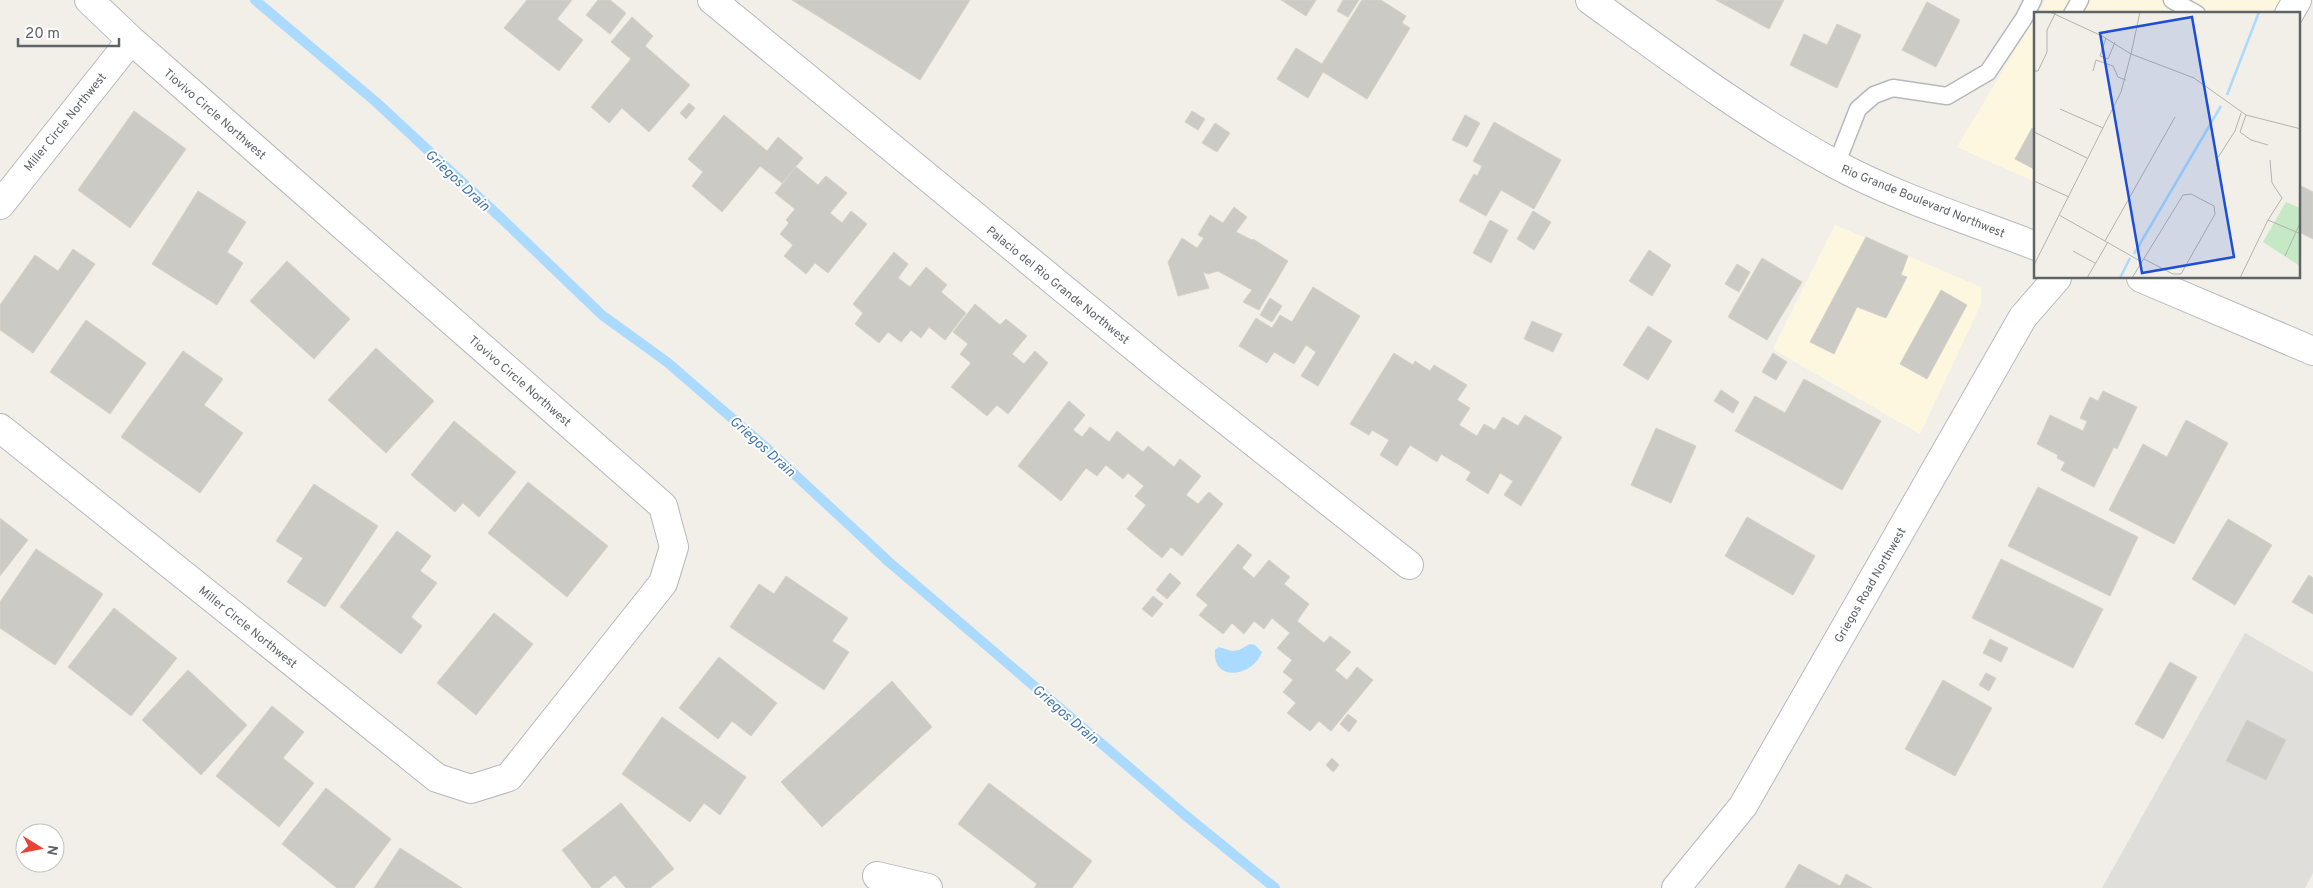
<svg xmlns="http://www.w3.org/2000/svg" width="2313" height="888" viewBox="0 0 2313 888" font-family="Overpass,sans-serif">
<rect width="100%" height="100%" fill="#f1efe8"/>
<path fill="#fef7e0" d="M2046 0H2280L2270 14H2037Z
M2035 17V182L1957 147Z
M1835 225 1981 287V304L1920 434 1773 349Z"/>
<path fill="#e0deda" d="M2245 633 2313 672V873L2305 888H2102Z"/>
<path fill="#aadaff" d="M1250 644 1255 645 1262 652C1253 677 1212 683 1215 650L1219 647 1232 651 1239 650Z"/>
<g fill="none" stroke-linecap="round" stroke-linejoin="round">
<path stroke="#aadaff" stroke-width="10" d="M255 0 376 102 501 218 602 315 667 362 763 445 889 562 1185 815 1275 888"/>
</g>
<path fill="#cccac5" stroke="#d6d1c6" d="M527 0H572L557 19 583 40 559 71 504 28Z
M598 0H610L626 13 610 34 586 15Z
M792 0H970L920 80Z
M1281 0H1316L1306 16Z
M1343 0H1359L1348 17 1337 11Z
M1362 0H1381L1406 16 1402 23 1410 28 1367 99 1323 72 1308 98 1277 79 1296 48 1322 64Z
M1716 0H1784L1769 29Z
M1927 2 1960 20 1936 67 1902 50Z
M632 17 653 36 645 46 690 85 649 132 622 108 609 123 591 107 631 59 611 42Z
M1837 24 1861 35 1837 88 1790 65 1804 34 1827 45Z
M689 103 695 108 686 119 680 113Z
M134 111 186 149 130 228 78 190Z
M1192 111 1205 119 1198 130 1185 122Z
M724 115 767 151 778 137 803 158 782 183 760 166 722 212 692 186 703 172 688 159Z
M1465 115 1480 123 1467 147 1452 140Z
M1494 122 1561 160 1534 209 1501 190 1486 216 1459 201 1474 174 1477 176 1482 166 1473 161Z
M1215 123 1230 133 1217 152 1202 143Z
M2032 128 2036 130V170L2015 159Z
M796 167 818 185 826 176 847 193 830 213 842 223 851 211 867 224 828 273 815 263 806 274 784 256 793 245 780 234 789 223 786 220 795 209 775 193Z
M2299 185 2313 192V239L2299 232Z
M198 191 246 222 227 252 243 263 217 305 152 264Z
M1234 207 1247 217 1236 232 1252 240 1253 239 1288 261 1259 310 1243 302 1252 290 1218 271 1208 274 1203 272 1209 288 1178 296 1168 262 1182 238 1197 248 1204 238 1198 235 1210 215 1223 223Z
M1533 211 1551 222 1534 250 1517 239Z
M1490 220 1508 230 1491 263 1473 253Z
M1866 237 1908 256 1901 275 1907 277 1886 318 1857 307 1834 354 1810 342Z
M73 249 95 264 33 353 0 330V305L35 255 58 271Z
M1649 250 1671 265 1652 296 1629 281Z
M894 252 908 264 898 278 910 287 926 267 947 285 941 292 966 313 945 340 929 327 921 338 911 330 901 342 888 332 879 343 855 324 863 313 853 304Z
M1762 258 1802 282 1767 340 1728 317Z
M287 261 350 319 314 359 250 301Z
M1737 264 1750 272 1739 292 1725 284Z
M1313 287 1360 316 1318 386 1301 376 1316 352 1306 345 1294 364 1274 352 1267 363 1239 346 1256 318 1272 328 1280 315 1292 322Z
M1941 290 1967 305 1927 379 1900 364Z
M1270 298 1282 306 1272 322 1260 315Z
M975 304 1000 325 1006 319 1027 336 1012 354 1024 364 1035 351 1048 363 1008 414 997 405 987 416 951 387 971 363 960 354 968 344 953 332Z
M86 320 146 363 110 414 50 372Z
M1532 321 1562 334 1553 352 1524 339Z
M1648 326 1672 341 1648 380 1623 365Z
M376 348 434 401 386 453 328 400Z
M183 351 223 379 204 405 243 433 200 493 121 437Z
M1394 353 1413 365 1415 361 1430 371 1434 365 1467 385 1457 400 1470 408 1459 425 1477 436 1484 424 1495 430 1503 417 1518 426 1525 415 1562 437 1521 506 1504 495 1513 481 1500 473 1488 494 1466 480 1471 472 1441 454 1437 462 1410 445 1397 466 1380 455 1389 440 1372 430 1369 435 1350 424Z
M1773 353 1787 362 1776 380 1762 372Z
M1804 379 1881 421 1842 490 1735 431 1755 396 1785 413Z
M1721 390 1739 402 1733 413 1714 401Z
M2103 391 2137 407 2117 449 2114 447 2094 487 2061 470 2065 462 2057 458 2058 455 2037 444 2050 415 2083 431 2087 421 2080 418 2090 397 2098 401Z
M1069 401 1085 415 1073 430 1082 437 1090 427 1109 442 1117 431 1143 452 1148 446 1174 467 1180 459 1201 476 1186 495 1198 504 1209 492 1223 504 1182 556 1171 547 1162 558 1127 529 1146 505 1135 496 1144 486 1128 473 1123 479 1106 465 1097 476 1086 468 1061 501 1018 466Z
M2186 420 2228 443 2174 544 2109 510 2143 444 2167 457Z
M454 421 516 472 479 517 463 503 455 512 411 475Z
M1656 428 1696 446 1671 503 1631 485Z
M528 482 608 546 567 597 488 533Z
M314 484 378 526 325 607 287 582 303 558 276 541Z
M2038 487 2138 537 2110 596 2008 546Z
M1747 517 1815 556 1793 595 1725 556Z
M0 518 28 540 0 576Z
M2228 519 2272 545 2235 605 2192 579Z
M397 531 431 556 420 571 437 583 411 617 422 626 401 654 340 607Z
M1238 544 1252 555 1242 568 1254 578 1269 560 1290 577 1284 584 1309 604 1297 621 1324 643 1330 636 1351 652 1335 670 1347 680 1357 667 1373 680 1331 731 1319 721 1310 731 1287 713 1296 703 1283 692 1293 680 1283 672 1292 660 1277 648 1290 633 1272 618 1264 629 1254 621 1244 634 1232 623 1223 634 1199 615 1208 605 1196 595Z
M36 549 103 594 55 665 0 628V602Z
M2001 559 2103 609 2073 668 1972 618Z
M1170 573 1181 583 1167 599 1156 590Z
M2309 575 2313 578V614L2292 602Z
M786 576 848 618 832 641 849 652 824 690 730 627 759 584 774 594Z
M1153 596 1163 604 1152 617 1142 609Z
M114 608 177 658 131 716 68 667Z
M494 613 533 644 476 715 437 683Z
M1990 639 2008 648 2001 662 1983 653Z
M719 657 777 703 751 736 732 721 718 739 679 708Z
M2170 662 2197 677 2163 739 2135 724Z
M188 670 247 725 201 775 142 720Z
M1986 673 1996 678 1989 691 1979 685Z
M1943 680 1992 708 1955 776 1905 749Z
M892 681 932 727 822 827 781 782Z
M272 706 304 732 283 758 314 783 279 827 216 776Z
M1348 714 1357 721 1349 732 1340 724Z
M662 717 746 777 720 815 704 803 690 822 622 774Z
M2247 720 2286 740 2266 780 2226 761Z
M1332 758 1339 765 1333 772 1326 765Z
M989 783 1092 861 1072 888H1034L1037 884 958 824Z
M326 788 391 839 354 888H337L282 844Z
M621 803 674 869 650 888H626L615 875 599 888H592L562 850Z
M400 848 462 888H374Z
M1799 864 1840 886 1846 874 1872 888H1785Z"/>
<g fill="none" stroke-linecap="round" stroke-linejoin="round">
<g stroke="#b5b8bc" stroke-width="19">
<path id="lane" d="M2172 0 2197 14
M2072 14 2080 0
M1836 165 1858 109 1874 95 1893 88 1947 96 1988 72 2024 18 2033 0"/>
</g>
<g stroke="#b5b8bc" stroke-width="30">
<path id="street" d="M712 0 1166 373 1409 565
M2289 14 2297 0
M0 205 131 40
M0 428 437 778 471 789 509 777 663 583 674 547 663 506 131 40 89 0
M877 876 928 888"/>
</g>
<g stroke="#b6babf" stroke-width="30">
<path id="secondary" d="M1590 0C1670 58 1749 117 1835 164 1898 198 1969 220 2036 246
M2141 278 2313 351
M1676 888 1743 806 2023 317 2057 278"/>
</g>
<use href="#lane" stroke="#fff" stroke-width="16"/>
<use href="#street" stroke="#fff" stroke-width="28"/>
<use href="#secondary" stroke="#fff" stroke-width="28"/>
</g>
<g text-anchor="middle" stroke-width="4" stroke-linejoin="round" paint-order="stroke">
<g font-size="12" fill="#5f6368" stroke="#fff">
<text transform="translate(215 114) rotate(41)" y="4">Tiovivo Circle Northwest</text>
<text transform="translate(65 122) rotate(-51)" y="4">Miller Circle Northwest</text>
<text transform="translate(1923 201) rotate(22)" y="4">Rio Grande Boulevard Northwest</text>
<text transform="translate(1058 285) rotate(39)" y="4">Palacio del Rio Grande Northwest</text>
<text transform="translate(520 381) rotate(41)" y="4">Tiovivo Circle Northwest</text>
<text transform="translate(1870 585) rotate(-60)" y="4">Griegos Road Northwest</text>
<text transform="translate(248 627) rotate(39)" y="4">Miller Circle Northwest</text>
</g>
<g font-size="14" font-style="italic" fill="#4174aa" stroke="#fff">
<text transform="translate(458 180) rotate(43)" y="5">Griegos Drain</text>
<text transform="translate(763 446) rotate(42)" y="5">Griegos Drain</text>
<text transform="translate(1066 714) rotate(41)" y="5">Griegos Drain</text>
</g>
</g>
<g transform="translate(2034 12)">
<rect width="266" height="266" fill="#f1efe8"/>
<path d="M252 190 266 196V254L229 230Z" fill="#c5e8c5"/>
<path fill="none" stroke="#aadaff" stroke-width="2.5" d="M193 83 225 0M100 242 187 94M86 266 96 246"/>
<path fill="none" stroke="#b3b3b1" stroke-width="1" d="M16 0 68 24 97 42M72 26 66 44 74 47 81 30M97 42 106 0M0 59H4L13 40V18L22 0M59 59 62 48 79 54 84 65 92 68M26 97 69 116M212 103 206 120 217 128 234 133M0 120 53 146M183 154V147L201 119 207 101M0 169 35 185M25 203 108 250M234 208 267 222M71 229 141 105M39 239 61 251M251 244 267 209M0 253 87 80 97 42 160 66 212 103 267 117M53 266 74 230M98 266 149 183 157 182 180 194 181 202 147 262H139L110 247M206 266 234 208 248 186 238 171 236 148"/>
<path fill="#1d4ed8" fill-opacity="0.15" stroke="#1d4ed8" stroke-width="2.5" d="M158 5 200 245 108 261 66 21Z"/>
<rect width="266" height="266" fill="none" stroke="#5f6368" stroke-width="2.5"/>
</g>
<g transform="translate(40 848) rotate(100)"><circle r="24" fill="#ffffff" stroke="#bfc1c3"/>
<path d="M0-4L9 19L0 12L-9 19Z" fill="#ea4335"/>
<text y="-8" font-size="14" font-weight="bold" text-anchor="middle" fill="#5f6368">N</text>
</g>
<path d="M18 38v8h101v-8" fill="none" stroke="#5f6368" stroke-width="2.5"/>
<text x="25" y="38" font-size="15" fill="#5f6368" stroke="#ffffff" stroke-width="4" paint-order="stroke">20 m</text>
</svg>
